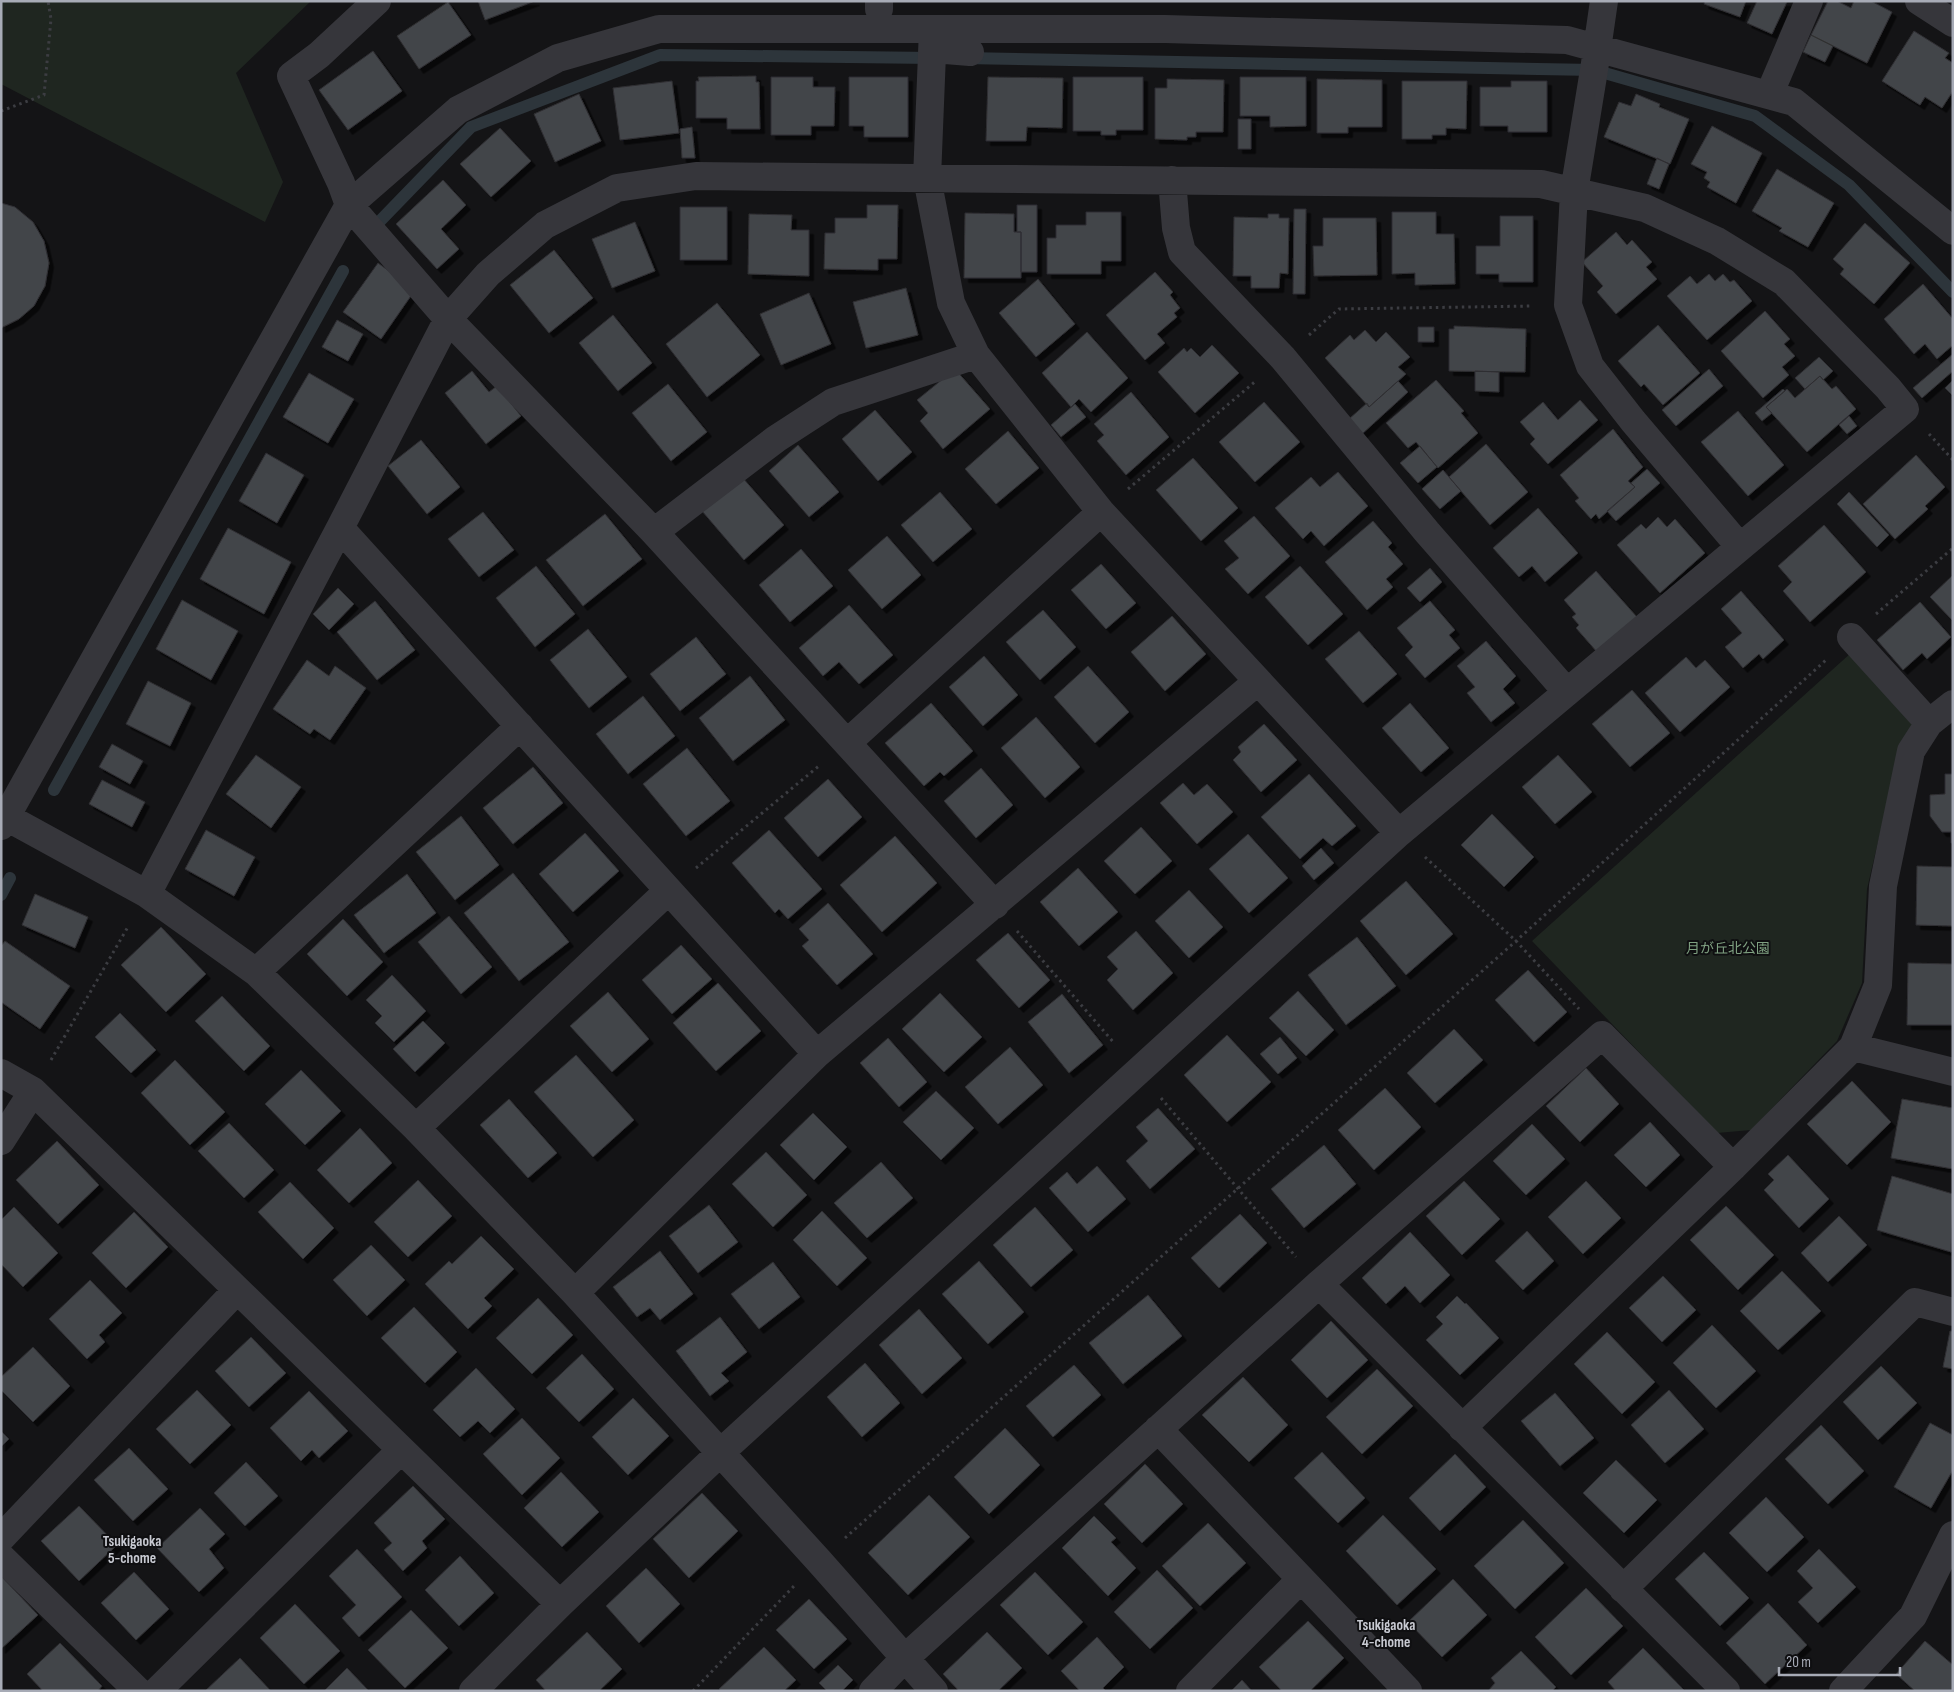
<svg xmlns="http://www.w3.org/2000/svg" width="1954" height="1692" viewBox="0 0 1954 1692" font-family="'Sofia Sans Condensed','Noto Sans JP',sans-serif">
<defs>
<filter id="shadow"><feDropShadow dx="4.5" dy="4.5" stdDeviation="0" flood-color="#0009"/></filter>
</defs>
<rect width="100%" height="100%" fill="#141416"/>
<path fill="#1f2620" d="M1 1H311L236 73 283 182 265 222 1 84Z
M1862 643 1929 723 1893 778 1867 889 1862 983 1837 1041 1751 1130 1717 1133 1532 941Z"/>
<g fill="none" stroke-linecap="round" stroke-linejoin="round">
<path stroke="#2d353b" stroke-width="12" d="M964 58 1594 70 1755 116 1849 185 1953 292
M380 221 471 127 660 55 934 58
M54 790 343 271
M1 895 10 878"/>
</g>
<path fill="#434449" stroke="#2f2f32" filter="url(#shadow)" d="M478 1H535L485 20Z
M1705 1H1746L1740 17 1704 4Z
M1757 1 1787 2 1772 34 1747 23Z
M1828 1H1837L1851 8 1854 1H1871L1892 12 1867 63 1811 35Z
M448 2 471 35 419 69 397 36Z
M1914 31 1949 53 1945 58 1953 63V91L1942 108 1925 97 1920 105 1882 81Z
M1811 35 1833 46 1825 62 1803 52Z
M373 51 402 91 348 130 319 90Z
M756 76V82H759L760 129H727V118H696V81H699L698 77Z
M771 77H813V87H835L834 126H811V135H771Z
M849 77H908V137H864V126H849Z
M988 77 1063 78 1062 128 1027 127 1026 141H986Z
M1073 77H1143V130H1116V135H1101V131H1073Z
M1240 77H1306V126L1270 127V116H1240Z
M1167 79 1224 80 1223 132H1196V137H1187V140L1155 139V88H1167Z
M1317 79 1382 80V127H1348V133H1317Z
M672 81 679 133 620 140 613 88Z
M1402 81H1467L1466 129 1446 128V135H1432V139H1402Z
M1511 81H1547V132H1508V126H1480V87H1511Z
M579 94 601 141 555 162 534 114Z
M1636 94 1660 104 1659 107 1689 119 1670 164 1604 137 1619 102 1631 106Z
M1238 119H1251V149H1238Z
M1712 126 1762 153 1736 203 1707 187 1710 182 1704 178 1707 172 1691 164Z
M692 127 695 158H682L680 129Z
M500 128 531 161 491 197 460 164Z
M1657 158 1669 164 1659 189 1647 184Z
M1777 169 1834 203 1808 247 1779 231 1782 228 1752 211Z
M443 180 466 205 441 229 459 249 437 269 396 224Z
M1 203 15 207 33 222 44 241 49 263 45 286 34 306 19 319 1 328Z
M867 205H898L897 259H878V270L824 269 825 233H835V218H867Z
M1017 205H1037V272H1021V232H1017Z
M680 207H727V260H680Z
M1294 209H1306L1305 294H1293Z
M1086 212H1121V261H1101V274H1047V238H1056V225H1086Z
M1392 212H1436V234H1454L1455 284 1415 285V273L1392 274Z
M965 213 1014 214V232H1021V278H964Z
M749 214 792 215 791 230H809V276L748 274Z
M1268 214H1279V218H1289L1288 274 1280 273 1279 288H1251V276H1233L1234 217 1268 218Z
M1500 216H1533V282H1499V274H1476V246H1500Z
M1323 218H1376L1377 275 1314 276 1313 246H1323Z
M635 222 655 271 612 288 592 239Z
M1865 223 1910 263 1874 304 1840 274 1844 269 1833 259Z
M1616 232 1627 245 1632 240 1652 262 1646 267 1657 279 1616 314 1597 292 1603 286 1582 262Z
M554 250 593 298 549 333 510 285Z
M378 263 415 290 381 339 343 312Z
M1155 272 1173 292 1170 295 1180 308 1174 313 1177 317 1157 334 1165 343 1145 360 1106 315Z
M1709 274 1715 281 1723 274 1730 282 1734 280 1752 301 1707 340 1667 296 1690 276 1697 284Z
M1038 279 1075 324 1036 357 999 313Z
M1923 284 1953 319V345L1937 359 1925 344 1914 354 1884 319Z
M906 288 918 335 866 348 853 302Z
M809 293 831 344 781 365 760 314Z
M717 303 760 355 707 397 666 344Z
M1765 311 1790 339 1784 344 1795 356 1782 367 1789 375 1763 398 1721 351Z
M613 315 652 363 618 391 579 343Z
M337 320 363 334 348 361 322 347Z
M1658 325 1700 373 1663 405 1644 384 1641 387 1618 361Z
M1454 326 1526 329 1525 372 1449 371V329H1454Z
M1418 327H1434V342H1418Z
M1365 330 1376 342 1386 332 1410 357 1398 367 1406 374 1369 407 1325 358 1350 335 1354 340Z
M1087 332 1128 378 1091 412 1079 399 1071 407 1042 373Z
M1212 345 1239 373 1195 413 1158 372 1184 348 1187 352 1191 348 1200 357Z
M1953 354V371L1922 398 1913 388Z
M1819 357 1833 371 1823 380 1820 376 1805 389 1795 378Z
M955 369 990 409 943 449 920 421 928 413 917 400Z
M1709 369 1723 386 1676 426 1662 410Z
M472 371 489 392 497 386 521 416 486 444 445 393Z
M1475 371 1499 372V392L1475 391Z
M309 373 354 399 328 443 283 417Z
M1820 376 1832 389 1836 386 1856 409 1807 452 1766 407 1787 389 1795 398Z
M1436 380 1464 411 1461 413 1478 433 1438 468 1416 442 1408 448 1386 423Z
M1953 380V396L1945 388Z
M1398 381 1408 392 1362 434 1349 419 1367 403 1369 407Z
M668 384 707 432 671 461 632 413Z
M1783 389 1785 391 1766 407 1772 413 1762 421 1755 413Z
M1131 392 1169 437 1126 475 1097 441 1104 435 1094 424Z
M1580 400 1598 420 1548 464 1530 444 1535 439 1520 422 1543 402 1558 420Z
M1264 402 1300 442 1255 482 1219 442Z
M1075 404 1086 417 1061 437 1051 425Z
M875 410 912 452 878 481 842 439Z
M1738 411 1784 465 1748 496 1701 442Z
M1849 416 1857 426 1847 434 1839 425Z
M1613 429 1643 467 1628 481 1635 487 1599 519 1596 514 1591 519 1575 501 1579 498 1560 475Z
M1008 431 1039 468 996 504 965 469Z
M421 440 460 487 427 514 388 466Z
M1486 444 1528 492 1490 525 1449 477Z
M798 445 839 492 809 517 769 471Z
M1420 446 1437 467 1418 483 1400 463Z
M266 453 304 475 277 523 239 501Z
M1916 455 1945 487 1925 506 1928 509 1895 539 1863 504Z
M1193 458 1238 508 1201 541 1156 490Z
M1647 469 1660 483 1616 521 1607 511 1635 487 1631 483Z
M1443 470 1461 491 1440 509 1422 489Z
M1338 472 1368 506 1324 546 1311 531 1303 539 1275 508 1311 477 1320 487Z
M742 477 784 525 744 560 702 511Z
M940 492 972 529 933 562 901 525Z
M1849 492 1889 535 1877 547 1837 504Z
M1538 508 1578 553 1545 582 1532 566 1519 577 1493 548Z
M483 512 514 550 479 577 448 539Z
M605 514 642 559 583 606 546 560Z
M1254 516 1290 556 1248 594 1225 569 1239 558 1224 541Z
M1658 517 1667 527 1675 519 1705 553 1660 593 1617 545 1641 524 1646 529Z
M1373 521 1392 543 1388 547 1403 564 1386 579 1393 587 1367 610 1325 562Z
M1824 525 1866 572 1810 622 1783 591 1792 582 1778 566Z
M228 528 291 562 264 614 200 579Z
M887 536 921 575 882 609 848 570Z
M801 549 833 586 790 622 759 585Z
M1101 564 1136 603 1106 629 1071 590Z
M536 566 575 614 535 647 496 598Z
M1300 566 1343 614 1308 645 1265 597Z
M1430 568 1442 582 1420 602 1407 588Z
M1596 571 1637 617 1597 652 1576 628 1579 625 1572 617 1576 614 1564 600Z
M1953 575V621L1930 597Z
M338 588 354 604 329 630 313 614Z
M1741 591 1784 640 1763 659 1759 654 1743 668 1725 647 1742 633 1721 609Z
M182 600 238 631 211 680 156 649Z
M375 601 415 650 377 680 337 632Z
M1430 601 1455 630 1449 635 1460 648 1425 678 1405 655 1413 647 1397 628Z
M1920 602 1951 637 1927 659 1922 653 1903 670 1877 640Z
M849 605 893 655 859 684 839 662 823 676 799 648Z
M1043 610 1076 647 1040 680 1006 642Z
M1172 616 1206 654 1165 691 1131 652Z
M588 629 627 677 589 708 550 660Z
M1359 631 1397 674 1363 703 1325 659Z
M696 637 726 674 680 711 650 674Z
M1486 641 1516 676 1503 689 1515 703 1491 722 1467 693 1475 687 1457 666Z
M984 656 1018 695 983 726 949 687Z
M1686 657 1696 668 1705 660 1730 687 1680 732 1645 693Z
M307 660 329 676 335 666 366 688 330 740 314 729 310 734 273 709Z
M1088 666 1129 712 1095 743 1054 697Z
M750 676 785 720 733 761 699 718Z
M148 681 191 703 170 746 126 724Z
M1632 690 1670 733 1630 767 1592 724Z
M643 696 675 736 628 774 596 734Z
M931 703 973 751 944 776 940 772 924 786 885 743Z
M1410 703 1449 748 1421 772 1382 728Z
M1036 717 1080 767 1045 798 1001 748Z
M1264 724 1297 760 1261 792 1233 760 1241 752 1238 747Z
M112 744 143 761 130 784 99 767Z
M687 748 730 801 686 836 643 784Z
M256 755 301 787 271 828 226 794Z
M1558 755 1592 792 1555 824 1522 787Z
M533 767 563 803 513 844 483 808Z
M981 768 1013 805 976 838 944 801Z
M1309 774 1356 826 1332 846 1323 838 1300 859 1261 817Z
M1945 774H1953V843H1951V832H1942L1930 816V795L1945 794Z
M828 779 862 817 818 857 784 818Z
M102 780 145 802 132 827 89 804Z
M1183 783 1194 795 1207 784 1233 812 1197 844 1160 803Z
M1492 814 1534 857 1504 887 1461 845Z
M461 816 499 865 455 900 416 852Z
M1141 827 1172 861 1135 894 1104 861Z
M206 830 255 857 234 896 185 869Z
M769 830 822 889 788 919 779 909 775 913 732 863Z
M585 833 619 871 573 912 539 874Z
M1248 834 1288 878 1249 913 1209 869Z
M895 836 937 883 882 932 840 885Z
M1321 848 1334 863 1314 880 1302 866Z
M1917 866 1953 867V926L1916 925Z
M1078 868 1118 912 1079 946 1040 902Z
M513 873 569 942 519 981 464 913Z
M407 874 436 913 384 953 354 915Z
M1406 881 1453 934 1406 975 1360 921Z
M1189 890 1223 927 1189 958 1155 921Z
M35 894 88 917 75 948 22 925Z
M828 903 873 954 837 985 802 946 809 940 799 929Z
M449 916 492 967 461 994 418 942Z
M343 919 383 962 347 996 307 954Z
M161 927 206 974 166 1012 121 965Z
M1136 931 1173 973 1133 1010 1107 980 1118 969 1107 957Z
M1008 933 1050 980 1019 1008 976 960Z
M1357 937 1396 986 1346 1025 1308 975Z
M5 941 70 986 40 1029 1 1002V946Z
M681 945 712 979 672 1014 642 980Z
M1908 963 1953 964V1025H1907Z
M1528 970 1567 1012 1534 1042 1495 1000Z
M392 975 426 1011 394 1042 375 1023 382 1016 366 1000Z
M718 983 761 1031 716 1071 673 1023Z
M1298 991 1334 1030 1306 1056 1269 1018Z
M608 992 649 1039 612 1072 570 1026Z
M940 993 982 1037 944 1072 902 1029Z
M1062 994 1103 1045 1069 1073 1028 1022Z
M222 996 270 1046 244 1071 195 1021Z
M120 1013 156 1050 131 1073 95 1037Z
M423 1021 445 1043 415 1072 393 1049Z
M1454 1029 1483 1060 1435 1103 1407 1073Z
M1227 1035 1271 1082 1227 1122 1184 1075Z
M1280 1037 1297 1058 1278 1074 1260 1054Z
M888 1038 927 1082 899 1107 860 1063Z
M1010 1047 1043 1085 998 1124 965 1087Z
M576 1055 634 1120 593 1157 534 1092Z
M175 1060 225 1112 190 1145 141 1093Z
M1586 1068 1619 1104 1580 1142 1546 1106Z
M301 1070 341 1111 305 1145 265 1104Z
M1852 1081 1891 1122 1847 1165 1807 1124Z
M1385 1088 1421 1127 1374 1170 1338 1130Z
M936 1091 974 1128 941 1160 903 1122Z
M509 1099 557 1153 528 1178 480 1125Z
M1902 1099 1953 1108V1169L1891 1158Z
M1158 1108 1195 1149 1150 1189 1126 1161 1148 1141 1136 1127Z
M813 1113 847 1147 814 1180 780 1145Z
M1650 1122 1680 1155 1646 1187 1614 1155Z
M229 1123 274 1170 244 1198 198 1151Z
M1532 1124 1565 1159 1526 1195 1493 1161Z
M360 1128 392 1163 349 1203 317 1170Z
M57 1141 99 1185 58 1224 16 1180Z
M1324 1145 1356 1184 1304 1228 1271 1189Z
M766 1152 807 1195 773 1227 732 1184Z
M1788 1155 1829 1199 1799 1228 1764 1190 1774 1180 1768 1174Z
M881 1162 913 1198 867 1238 834 1203Z
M1097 1166 1126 1199 1088 1232 1049 1188 1067 1172 1077 1184Z
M1892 1176 1953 1194 1951 1252 1877 1230Z
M418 1180 452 1216 408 1257 374 1222Z
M1464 1181 1500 1219 1462 1255 1426 1216Z
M1586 1181 1621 1218 1583 1254 1548 1217Z
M290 1182 334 1228 303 1259 258 1212Z
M709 1205 738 1242 698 1273 669 1236Z
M1726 1206 1774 1255 1738 1290 1690 1240Z
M14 1207 58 1253 23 1287 1 1264V1220Z
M1035 1207 1073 1250 1031 1287 993 1245Z
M822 1211 867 1258 837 1286 793 1240Z
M134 1212 168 1247 126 1288 92 1253Z
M1240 1214 1267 1243 1219 1288 1191 1258Z
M1839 1216 1867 1245 1828 1282 1801 1253Z
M1527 1231 1554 1261 1523 1290 1495 1261Z
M1410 1232 1450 1275 1420 1303 1405 1286 1386 1304 1362 1278Z
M481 1236 514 1269 484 1298 492 1306 468 1329 425 1284 449 1261 452 1264Z
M371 1245 405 1280 367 1316 333 1280Z
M660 1251 693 1294 660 1320 650 1308 637 1317 613 1287Z
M979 1261 1024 1312 988 1344 942 1294Z
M773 1262 800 1297 759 1329 731 1294Z
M1782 1271 1821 1311 1778 1350 1740 1311Z
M1663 1276 1696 1310 1662 1342 1629 1308Z
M90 1280 122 1313 99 1335 105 1342 87 1359 49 1319Z
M1148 1295 1182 1336 1123 1384 1089 1343Z
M1457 1296 1465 1304 1466 1303 1499 1338 1460 1375 1426 1340 1443 1324 1436 1317Z
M538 1298 573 1335 532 1374 496 1338Z
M414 1307 457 1352 425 1383 381 1338Z
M919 1309 962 1358 922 1394 879 1345Z
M720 1317 747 1352 721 1373 729 1381 710 1396 676 1351Z
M1331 1321 1368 1360 1327 1398 1291 1360Z
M1712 1325 1756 1371 1716 1408 1673 1363Z
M1950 1331H1953V1369L1943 1367Z
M1607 1332 1655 1382 1622 1414 1574 1364Z
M251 1337 286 1373 249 1407 215 1371Z
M33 1347 70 1386 33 1422 1 1390V1377Z
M582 1354 614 1389 579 1422 546 1388Z
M865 1363 900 1403 862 1437 827 1397Z
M1074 1365 1101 1395 1053 1437 1026 1406Z
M1881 1366 1917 1403 1878 1440 1843 1402Z
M476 1368 515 1409 490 1433 478 1421 460 1437 433 1410Z
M1377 1369 1413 1406 1362 1454 1326 1417Z
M1243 1377 1288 1425 1249 1462 1202 1415Z
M197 1390 231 1425 190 1464 156 1429Z
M1669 1390 1704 1429 1665 1463 1631 1425Z
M309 1391 348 1431 319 1458 312 1450 301 1461 270 1428Z
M1555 1393 1594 1438 1560 1466 1521 1421Z
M633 1398 669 1436 628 1475 592 1437Z
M522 1418 560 1458 522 1495 483 1454Z
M1930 1423 1953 1435V1470L1931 1508 1894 1487Z
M1821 1425 1864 1471 1828 1504 1785 1459Z
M1005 1428 1040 1465 989 1514 954 1477Z
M1 1431 9 1439 1 1447Z
M129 1448 168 1489 133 1521 94 1480Z
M1322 1452 1365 1498 1338 1523 1294 1478Z
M1455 1454 1486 1487 1440 1531 1409 1498Z
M1616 1460 1657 1500 1624 1533 1583 1493Z
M246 1462 278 1496 245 1526 214 1493Z
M1145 1464 1183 1504 1142 1543 1104 1504Z
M561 1472 599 1512 562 1547 524 1508Z
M413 1486 445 1519 422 1541 427 1548 403 1571 384 1550 392 1543 374 1523Z
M702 1493 738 1531 689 1578 653 1539Z
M929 1495 970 1537 908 1595 868 1553Z
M1766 1497 1804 1537 1767 1572 1729 1533Z
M79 1506 117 1545 79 1581 41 1541Z
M200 1508 225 1534 209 1549 224 1568 199 1592 157 1548Z
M1383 1515 1436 1569 1397 1605 1346 1551Z
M1094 1516 1116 1538 1111 1542 1136 1568 1108 1596 1062 1548Z
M1523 1520 1564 1563 1515 1609 1474 1566Z
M1208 1523 1246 1563 1200 1606 1162 1566Z
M357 1549 402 1597 359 1637 342 1618 356 1605 329 1576Z
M1819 1549 1856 1587 1818 1623 1798 1602 1813 1588 1797 1571Z
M1704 1552 1749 1598 1720 1626 1675 1579Z
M460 1556 494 1593 459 1626 425 1590Z
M646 1568 680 1604 639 1643 606 1606Z
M1157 1570 1193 1608 1150 1649 1114 1612Z
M134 1572 169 1609 136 1640 101 1603Z
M1035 1572 1083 1622 1048 1655 1000 1605Z
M1 1576 38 1615 1 1649Z
M1453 1579 1487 1615 1442 1657 1408 1622Z
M1586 1588 1623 1626 1571 1675 1535 1637Z
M809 1599 847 1639 814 1669 776 1630Z
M1768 1603 1807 1645 1765 1684 1726 1643Z
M295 1604 340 1651 304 1684 260 1638Z
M411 1610 448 1648 405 1688 368 1650Z
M1308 1621 1344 1658 1310 1691H1282L1259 1667Z
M587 1632 622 1669 599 1691H546L536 1680Z
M987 1632 1022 1668 998 1691H959L943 1674Z
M1097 1637 1124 1667 1103 1688 1106 1691H1080L1061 1671Z
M1925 1641 1953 1665V1691H1915L1896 1674Z
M60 1643 102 1686 98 1691H43L27 1674Z
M764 1647 796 1680 784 1691H721L719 1689Z
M1643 1648 1685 1691H1616L1608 1682Z
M1521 1651 1556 1687 1552 1691H1488L1495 1683 1491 1678Z
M240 1658 271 1691H205Z
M838 1665 853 1680 842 1691H827L819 1683Z
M347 1668 369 1691H324Z
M1242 1680 1252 1691H1231Z"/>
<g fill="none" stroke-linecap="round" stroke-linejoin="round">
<path stroke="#3c3d42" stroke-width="3" stroke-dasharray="2.5 4" stroke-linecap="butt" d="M1 111 44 95 51 19 48 1
M1309 335 1339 309 1533 306
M1929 434 1953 460
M1128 489 1257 380
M1876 614 1953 548
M1425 857 1516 941 1579 1009
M696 868 820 765
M1017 931 1115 1044
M51 1060 129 925
M1161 1098 1296 1257
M845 1538 1516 941 1826 660
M693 1691 795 1585"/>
<path stroke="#36363b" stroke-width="28" d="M377 1 319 55 291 76 341 183 349 205 448 319 654 532 995 905
M879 1V9
M1604 1 1594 70 1574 192 1568 305 1590 366 1633 421 1740 547
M1919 1 1953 23
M933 29 927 178 951 303 976 355 1101 512 1399 833
M933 49 970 52
M1769 95 1809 1
M1172 180 1176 228 1182 252 1283 358 1427 532 1567 692
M340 528 817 1054
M654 532 776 439 833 402 976 355
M1851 637 1929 723
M1953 704 1929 723 1911 751 1883 886 1878 985 1853 1047 1953 1072
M847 743 1101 512
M1 814 147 894 340 528 448 319 488 274 545 225 617 188 696 176 1541 184 1645 208 1717 241 1784 282 1888 388 1905 409 1399 833 720 1453 560 1604 473 1691
M1 826 349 205 458 110 558 58 659 29H1165L1567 40 1794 102 1953 231
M147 894 256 972 416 1128 575 1293 819 1561 934 1691
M256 972 520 726
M1 1073 33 1091 560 1604
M416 1128 668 891
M1 1141 33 1091
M1319 1284 1726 1691
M575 1293 817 1054 1258 681
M1462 1428 1733 1167 1853 1047
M1158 1429 1408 1691
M1 1538 237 1290
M1 1557 138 1691
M1623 1589 1915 1302 1953 1312
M157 1691 401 1450
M873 1691 905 1658 1319 1284 1602 1035 1733 1167
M1190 1691 1301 1579
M1843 1691 1913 1616 1953 1535"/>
</g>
<g text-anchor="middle" stroke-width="4" stroke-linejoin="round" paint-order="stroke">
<g font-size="14" fill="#7fa081" stroke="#0f0f11">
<text x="1728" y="953">月が丘北公園</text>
</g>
<g font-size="15" font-weight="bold" fill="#c8cad2" stroke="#0f0f11">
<text x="132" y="1546">Tsukigaoka<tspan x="132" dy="17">5-chome</tspan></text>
<text x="1386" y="1630">Tsukigaoka<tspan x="1386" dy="17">4-chome</tspan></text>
</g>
</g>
<rect width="1954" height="1692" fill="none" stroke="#a7abb6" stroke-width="5"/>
<path d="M1779 1667v8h121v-8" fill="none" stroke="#a7abb6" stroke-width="2.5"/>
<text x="1786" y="1667" font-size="15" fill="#a7abb6" stroke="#0f0f11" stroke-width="4" paint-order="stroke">20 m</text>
</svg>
